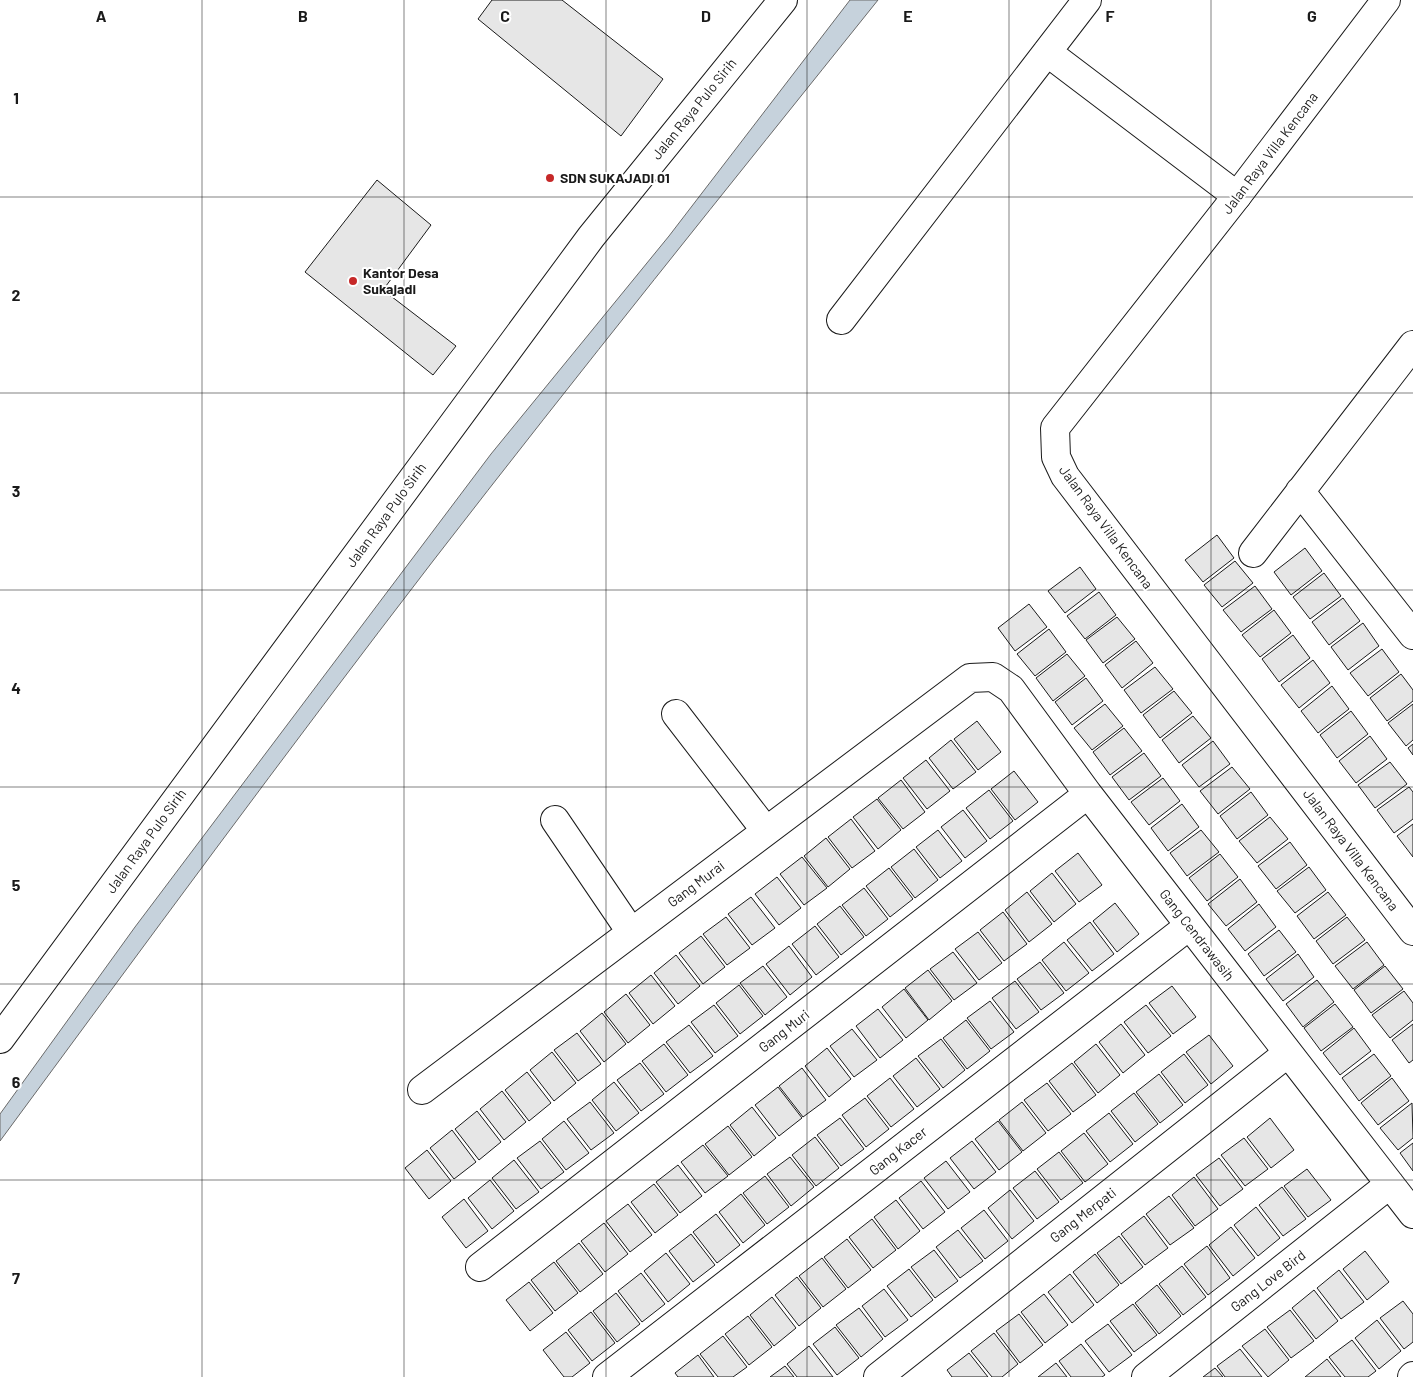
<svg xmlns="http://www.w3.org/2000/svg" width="1413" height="1377" viewBox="0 0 1413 1377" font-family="Barlow,sans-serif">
<rect width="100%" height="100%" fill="#fff"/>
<path fill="#c6d2dc" stroke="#6a6a6a" d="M850 0H878C729 186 579 372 433 561 286 752 143 947 0 1141V1114L135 927 491 454 669 236Z"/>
<path fill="#e6e6e6" stroke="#1a1a1a" d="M492 0H562L663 79 621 136 478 19Z
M377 180 431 225 383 290 456 346 433 375 305 272Z
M1217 535 1234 558 1203 582 1185 560Z
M1305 548 1322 571 1291 595 1274 572Z
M1235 561 1253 583 1222 607 1204 585Z
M1080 567 1096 589 1065 613 1048 591Z
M1324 573 1341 596 1310 619 1293 597Z
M1255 586 1272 609 1241 632 1223 610Z
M1099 592 1116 615 1085 639 1067 616Z
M1343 598 1360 621 1329 645 1312 622Z
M1029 604 1047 627 1015 651 998 628Z
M1274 610 1291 633 1260 657 1242 635Z
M1117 617 1135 639 1103 663 1086 640Z
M1363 623 1379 646 1348 670 1331 647Z
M1049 629 1066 652 1035 676 1017 654Z
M1293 635 1310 658 1279 682 1262 659Z
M1136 641 1153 663 1122 688 1105 665Z
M1382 649 1399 672 1368 696 1350 673Z
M1067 654 1085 676 1053 701 1036 678Z
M1313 660 1330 683 1299 708 1281 685Z
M1155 667 1173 689 1141 713 1124 690Z
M1401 674 1413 690V701L1387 721 1370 698Z
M1086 678 1103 701 1072 725 1055 702Z
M1332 686 1349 709 1318 733 1301 711Z
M1174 691 1192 713 1160 738 1143 715Z
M1105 704 1123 726 1092 750 1074 728Z
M1413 704V740L1406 746 1388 723Z
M1351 711 1368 734 1337 758 1320 735Z
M1193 716 1211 738 1179 763 1162 740Z
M977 721 1001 752 978 770 954 739Z
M1124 728 1142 751 1110 775 1093 752Z
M1370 736 1387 759 1356 783 1339 761Z
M951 740 976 772 953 789 929 758Z
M1213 741 1230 764 1199 787 1182 765Z
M1413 744V755L1408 748Z
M1144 753 1161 776 1129 800 1112 777Z
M926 760 950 791 927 809 903 778Z
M1390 762 1407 784 1375 808 1358 785Z
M1232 767 1250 789 1218 814 1200 791Z
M1014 771 1038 802 1015 820 991 789Z
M1163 778 1180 801 1149 825 1131 802Z
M901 780 925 812 903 829 878 798Z
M1409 787 1413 792V819L1394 833 1377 810Z
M989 790 1013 821 990 839 966 808Z
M1251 792 1268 815 1237 839 1220 816Z
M877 799 901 830 878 849 853 817Z
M1182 804 1199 827 1168 851 1151 828Z
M963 810 987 841 965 858 941 827Z
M1270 817 1288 839 1257 863 1239 841Z
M851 819 875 851 852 868 828 837Z
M1413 824V857L1397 836Z
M938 830 962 861 940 878 916 847Z
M1201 830 1219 852 1187 876 1170 853Z
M826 838 850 869 828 887 804 856Z
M1290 842 1307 865 1276 889 1258 866Z
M914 849 938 880 915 898 891 867Z
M1078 853 1102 885 1079 902 1055 871Z
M1220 854 1238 877 1207 901 1189 878Z
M802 857 827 888 804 905 780 874Z
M1309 867 1326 890 1295 913 1277 891Z
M889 868 913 899 890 917 866 886Z
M1052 873 1076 904 1054 922 1030 891Z
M777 877 801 908 779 925 755 894Z
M1240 879 1257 902 1226 926 1208 904Z
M864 888 888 919 866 936 842 905Z
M1027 892 1052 924 1029 942 1005 910Z
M1328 892 1346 915 1314 939 1297 916Z
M751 897 775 928 752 945 728 914Z
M1115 903 1139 934 1117 952 1093 921Z
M1259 904 1276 927 1245 951 1228 929Z
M840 906 864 937 841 955 817 924Z
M1003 912 1027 944 1004 961 980 930Z
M726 917 750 948 727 965 703 934Z
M1347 917 1365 940 1333 964 1316 941Z
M1090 922 1114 954 1092 971 1067 940Z
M815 926 839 957 816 975 792 944Z
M1279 930 1296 952 1264 976 1248 954Z
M978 932 1002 963 979 980 955 949Z
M701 936 725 967 703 984 679 953Z
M1064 942 1089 973 1066 991 1042 960Z
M1367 942 1384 965 1353 989 1335 966Z
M789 946 812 977 790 995 766 964Z
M953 952 977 983 954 1000 930 969Z
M1298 954 1314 977 1283 1001 1266 979Z
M676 955 700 986 678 1004 654 973Z
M1040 962 1064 993 1041 1010 1017 979Z
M763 966 787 997 765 1015 740 983Z
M1385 966 1403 989 1371 1013 1354 990Z
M928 970 952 1001 929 1020 905 988Z
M651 975 675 1006 653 1024 629 993Z
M1317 980 1334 1002 1303 1027 1286 1004Z
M1015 981 1039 1012 1016 1029 992 998Z
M739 985 763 1016 740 1034 716 1003Z
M1172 986 1196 1017 1173 1034 1149 1003Z
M904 989 928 1020 906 1038 882 1007Z
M1404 991 1413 1003V1020L1390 1038 1372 1015Z
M626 994 650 1025 628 1043 604 1012Z
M990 1001 1014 1032 991 1049 967 1018Z
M1335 1004 1353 1027 1321 1051 1304 1028Z
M714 1005 738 1036 715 1053 691 1022Z
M1146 1005 1171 1036 1148 1053 1124 1022Z
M878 1009 903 1040 880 1058 856 1026Z
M602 1013 626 1044 604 1062 580 1031Z
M966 1020 990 1051 967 1069 943 1038Z
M1121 1024 1145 1055 1123 1073 1099 1042Z
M1413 1024V1060L1409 1063 1392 1040Z
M689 1025 713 1056 690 1073 666 1042Z
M1354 1028 1371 1051 1340 1075 1323 1053Z
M852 1029 877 1060 854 1077 830 1046Z
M577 1033 601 1064 578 1081 554 1050Z
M1209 1035 1233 1066 1211 1084 1186 1052Z
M941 1039 965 1070 943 1088 918 1056Z
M664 1044 688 1075 666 1092 642 1061Z
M1096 1044 1120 1075 1098 1093 1074 1062Z
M827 1048 851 1079 829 1097 805 1066Z
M552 1052 576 1083 554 1101 530 1070Z
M1184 1054 1208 1085 1185 1103 1161 1072Z
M1374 1054 1391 1076 1359 1101 1342 1078Z
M916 1058 940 1089 917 1107 893 1076Z
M640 1063 664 1094 641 1111 617 1080Z
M1072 1063 1096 1095 1073 1112 1049 1081Z
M802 1068 826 1100 803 1117 779 1086Z
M527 1072 551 1103 529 1121 505 1090Z
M1159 1074 1183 1105 1160 1123 1136 1092Z
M890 1078 914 1109 891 1127 867 1096Z
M1392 1078 1409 1101 1378 1125 1361 1103Z
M614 1082 639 1113 616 1131 592 1100Z
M1047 1083 1071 1114 1048 1131 1024 1100Z
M778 1087 802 1118 779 1136 755 1105Z
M502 1091 526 1122 504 1140 480 1109Z
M1134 1093 1158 1124 1135 1142 1111 1111Z
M865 1098 889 1129 866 1147 842 1115Z
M590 1102 614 1133 591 1150 567 1119Z
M1022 1102 1046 1133 1023 1151 999 1120Z
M1412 1103 1413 1138 1398 1150 1380 1128Z
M752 1107 776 1138 754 1156 730 1125Z
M477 1111 501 1142 479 1160 455 1129Z
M1109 1113 1133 1144 1110 1162 1086 1131Z
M840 1118 864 1149 841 1166 817 1135Z
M1270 1118 1294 1150 1271 1168 1247 1137Z
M564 1121 589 1153 566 1170 542 1139Z
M998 1121 1022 1152 999 1170 975 1139Z
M728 1126 752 1157 729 1175 705 1144Z
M452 1130 476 1162 454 1179 430 1148Z
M1084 1133 1108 1164 1085 1182 1061 1151Z
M815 1137 839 1168 816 1186 792 1155Z
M1244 1138 1268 1169 1245 1186 1221 1155Z
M540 1141 564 1172 541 1189 517 1158Z
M972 1141 996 1172 974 1189 950 1158Z
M1413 1143V1171L1400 1153Z
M703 1145 728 1176 705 1193 681 1162Z
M427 1150 451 1181 429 1199 405 1168Z
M1059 1152 1083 1183 1061 1200 1037 1169Z
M790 1157 814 1187 791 1206 767 1174Z
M1219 1158 1243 1189 1220 1206 1196 1175Z
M514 1160 539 1192 516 1209 492 1178Z
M946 1161 970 1192 948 1209 924 1178Z
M678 1165 702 1196 680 1213 656 1182Z
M1307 1169 1331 1200 1308 1217 1284 1186Z
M1035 1171 1059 1202 1037 1219 1013 1188Z
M765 1176 789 1207 767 1224 743 1193Z
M1194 1177 1218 1209 1195 1226 1172 1195Z
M490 1180 514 1211 492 1229 468 1198Z
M921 1181 945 1212 923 1229 899 1198Z
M654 1184 678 1215 655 1233 631 1202Z
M1282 1187 1306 1219 1283 1236 1259 1205Z
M1010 1190 1034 1221 1012 1239 988 1208Z
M741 1194 765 1225 743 1243 719 1212Z
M1169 1196 1194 1228 1170 1245 1146 1214Z
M464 1199 488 1231 466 1248 442 1217Z
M896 1200 920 1231 898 1249 874 1217Z
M628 1204 652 1235 630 1252 606 1221Z
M1256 1207 1280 1238 1258 1256 1234 1225Z
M984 1210 1008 1241 985 1259 961 1228Z
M716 1214 740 1245 717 1263 693 1232Z
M1144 1216 1168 1248 1145 1265 1121 1234Z
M872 1219 896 1250 873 1268 849 1237Z
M604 1223 628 1254 605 1272 581 1241Z
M1231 1227 1255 1258 1233 1276 1209 1245Z
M958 1230 983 1261 960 1278 936 1247Z
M691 1234 715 1265 693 1282 669 1251Z
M1119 1236 1143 1267 1121 1284 1097 1253Z
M847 1239 871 1270 848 1288 824 1257Z
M579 1243 603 1274 580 1292 556 1261Z
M1207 1246 1230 1278 1208 1295 1184 1264Z
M934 1250 958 1281 935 1298 911 1267Z
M1365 1251 1389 1282 1367 1300 1343 1269Z
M666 1253 690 1284 668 1302 644 1271Z
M1095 1254 1119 1285 1097 1303 1073 1272Z
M822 1258 846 1289 823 1307 799 1276Z
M554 1262 578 1293 555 1311 531 1280Z
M1182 1266 1206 1297 1183 1315 1159 1284Z
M909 1269 933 1300 911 1317 887 1286Z
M1339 1270 1364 1302 1341 1319 1317 1288Z
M641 1273 665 1304 642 1322 618 1291Z
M1070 1274 1094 1305 1072 1323 1048 1292Z
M797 1277 821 1308 799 1326 775 1295Z
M529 1282 553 1313 530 1331 506 1300Z
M1157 1285 1181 1316 1159 1334 1135 1303Z
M884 1289 908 1320 885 1337 862 1306Z
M1314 1290 1338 1321 1316 1339 1292 1308Z
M616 1293 640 1324 617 1342 593 1311Z
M1044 1294 1068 1325 1045 1343 1021 1312Z
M772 1297 796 1328 774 1346 750 1315Z
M1403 1301 1413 1314V1342L1404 1349 1380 1318Z
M1133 1304 1157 1335 1134 1352 1110 1321Z
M859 1308 883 1339 861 1357 836 1325Z
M1290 1310 1314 1341 1291 1358 1267 1327Z
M591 1312 615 1343 592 1361 568 1330Z
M1019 1314 1043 1345 1020 1363 996 1331Z
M748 1316 772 1347 749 1365 725 1334Z
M1377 1320 1401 1351 1379 1369 1355 1338Z
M1108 1324 1132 1355 1109 1372 1085 1341Z
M835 1327 859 1358 837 1375 813 1344Z
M1265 1329 1289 1360 1268 1377 1242 1346Z
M566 1332 590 1363 572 1377H564L543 1350Z
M994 1333 1018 1364 1002 1377H992L971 1351Z
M723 1336 747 1367 733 1377H718L700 1354Z
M1352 1340 1376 1371 1368 1377H1345L1329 1357Z
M1081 1344 1105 1375 1102 1377H1071L1059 1361Z
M809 1346 833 1377H797L787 1364Z
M1240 1349 1262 1377H1225L1217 1366Z
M969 1353 988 1377H952L947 1370Z
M698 1355 714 1377H678L675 1373Z
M1327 1359 1341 1377H1305Z
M1056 1363 1067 1377H1038Z
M785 1366 794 1377H770Z
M1215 1368 1223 1377H1203Z"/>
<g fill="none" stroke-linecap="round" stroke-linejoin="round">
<g stroke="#1a1a1a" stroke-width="30">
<path id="minor" d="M1047 52 1237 196
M841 320 1087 0
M1300 491 1413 635
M1253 553 1413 345
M676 714 766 831
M555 820 631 932
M422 1090 970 678 993 677 1011 689 1088 794 1413 1214
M480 1267 1088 794
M607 1377 1189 926
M878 1377 1288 1053
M1146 1377 1390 1184
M1412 1377 1413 1376"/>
</g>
<g stroke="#1a1a1a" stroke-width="30">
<path id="tertiary" d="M1386 0 1237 196 1055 428 1056 457 1065 476 1413 931
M0 1039 591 237 783 0"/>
</g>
<use href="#minor" stroke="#fff" stroke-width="28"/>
<use href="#tertiary" stroke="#fff" stroke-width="28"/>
</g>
<path fill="none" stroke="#1a1a1a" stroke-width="1" stroke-opacity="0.55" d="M202 0V1377M404 0V1377M606 0V1377M807 0V1377M1009 0V1377M1211 0V1377M0 197H1413M0 393H1413M0 590H1413M0 787H1413M0 984H1413M0 1180H1413"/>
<g fill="#c62828" stroke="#fff" stroke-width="2">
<circle cx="550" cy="178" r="5"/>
<circle cx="353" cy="281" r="5"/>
</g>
<g text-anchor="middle" stroke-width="4" stroke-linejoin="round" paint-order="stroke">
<g font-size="14" fill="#1a1a1a" stroke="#fff">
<text transform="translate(694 109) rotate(-51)" y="5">Jalan Raya Pulo Sirih</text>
<text transform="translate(1270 153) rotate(-53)" y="5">Jalan Raya Villa Kencana</text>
<text transform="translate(386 515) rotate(-54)" y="5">Jalan Raya Pulo Sirih</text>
<text transform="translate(1106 527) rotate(54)" y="5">Jalan Raya Villa Kencana</text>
<text transform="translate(146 841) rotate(-54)" y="5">Jalan Raya Pulo Sirih</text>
<text transform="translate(1351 850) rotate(53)" y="5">Jalan Raya Villa Kencana</text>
<text transform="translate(696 884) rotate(-37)" y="5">Gang Murai</text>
<text transform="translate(1197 935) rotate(52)" y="5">Gang Cendrawasih</text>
<text transform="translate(784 1031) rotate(-38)" y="5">Gang Muri</text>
<text transform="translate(898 1151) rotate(-38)" y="5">Gang Kacer</text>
<text transform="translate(1083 1215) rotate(-38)" y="5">Gang Merpati</text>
<text transform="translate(1268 1281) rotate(-38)" y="5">Gang Love Bird</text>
</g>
<g font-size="14" font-weight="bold" fill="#1a1a1a" stroke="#fff" text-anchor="start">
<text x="560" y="183">SDN SUKAJADI 01</text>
<text x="363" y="278">Kantor Desa<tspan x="363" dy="16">Sukajadi</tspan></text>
</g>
</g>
<g font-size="16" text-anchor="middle" font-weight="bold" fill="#1a1a1a" stroke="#fff" stroke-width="4" stroke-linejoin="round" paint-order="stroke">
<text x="101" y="22">A</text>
<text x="303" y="22">B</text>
<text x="505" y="22">C</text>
<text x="706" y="22">D</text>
<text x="908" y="22">E</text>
<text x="1110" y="22">F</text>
<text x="1312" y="22">G</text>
<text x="16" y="104">1</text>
<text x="16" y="301">2</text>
<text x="16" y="497">3</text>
<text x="16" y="694">4</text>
<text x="16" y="891">5</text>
<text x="16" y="1088">6</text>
<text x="16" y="1284">7</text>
</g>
</svg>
